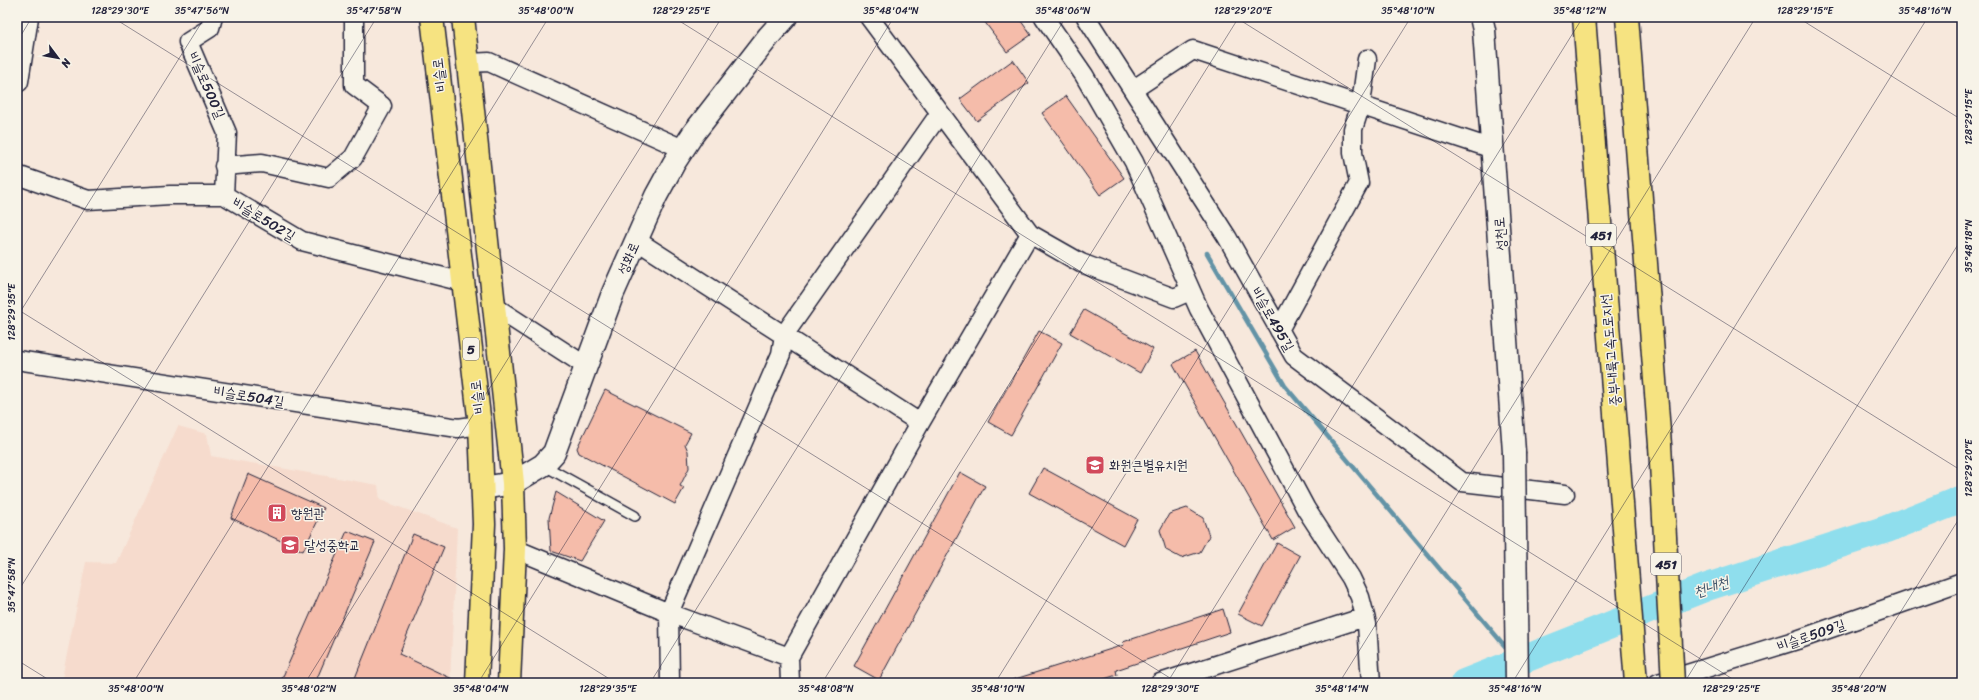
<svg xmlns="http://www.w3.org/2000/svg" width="1979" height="700" viewBox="0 0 1979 700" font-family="Sriracha,'Poor Story',sans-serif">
<rect width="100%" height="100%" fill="#f7e8dc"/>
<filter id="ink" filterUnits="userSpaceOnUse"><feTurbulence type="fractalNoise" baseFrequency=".025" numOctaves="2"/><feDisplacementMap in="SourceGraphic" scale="8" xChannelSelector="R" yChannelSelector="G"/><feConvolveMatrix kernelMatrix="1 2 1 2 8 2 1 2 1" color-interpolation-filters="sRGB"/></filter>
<g filter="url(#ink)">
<path fill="#f6dbcd" d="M178 426 207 434 211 456 378 485 380 500 457 528 450 683H61L86 562 116 563Z"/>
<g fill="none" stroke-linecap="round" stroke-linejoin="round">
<path stroke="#6393a6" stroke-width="4.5" d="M1207 253 1285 386 1509 651"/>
<path stroke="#8fdeed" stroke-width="28" d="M1464 683 1707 587 1887 529 1962 499"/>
</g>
<path fill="#f5bcaa" stroke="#22223b" d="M981 17H1018L1031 35 1007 52Z
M1013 60 1029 83 977 121 960 99Z
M1066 96 1124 178 1100 195 1042 113Z
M1084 310 1153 349 1140 373 1070 333Z
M1039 331 1062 343 1011 435 988 422Z
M1195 351 1295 527 1273 540 1173 364Z
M605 390 691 433 685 444 688 451 689 468 680 486 684 488 675 504 579 453 577 448Z
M1043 468 1137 519 1123 545 1029 493Z
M960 472 985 486 879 680 854 666Z
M248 474 324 508 303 551 231 518Z
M556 492 604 521 580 561 551 551 549 518Z
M1187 508 1203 518 1209 536 1200 552 1181 558 1166 550 1160 530 1169 514Z
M347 531 375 542 315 683H280Z
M413 534 444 547 399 654 461 683H353Z
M1277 543 1300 556 1262 626 1238 614Z
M1223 609 1230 632 1116 670 1117 675 1091 683H1013L1012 680 1124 645 1123 642Z"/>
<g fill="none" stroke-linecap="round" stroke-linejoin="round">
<g stroke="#22223b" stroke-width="12">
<path id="lane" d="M543 465 635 516"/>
</g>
<g stroke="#22223b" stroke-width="21">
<path id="street" d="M213 17 210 28 188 42 227 133 224 195
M869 17 1030 234 1081 263 1174 298 1190 291
M1044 17 1084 75 1134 162 1199 309 1306 509 1351 578 1360 597 1367 624 1371 683
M1086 17 1227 237 1294 356 1462 482 1565 494
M469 63 489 62 683 149
M1134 89 1193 50 1493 149
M224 166 262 163 329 178 353 158 382 106 354 85V17
M17 175 88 200 170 195H224L302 241 463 282
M636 240 920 423
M495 307 586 366
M1279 330 1359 183 1353 153V129L1361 104 1367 59
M17 360 458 428 480 425
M515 549 669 613 789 657
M670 683 669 613 781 354 784 335 940 113
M790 683 789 657 920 423 1030 234
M1160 683 1365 617
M1658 683 1797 640 1962 582"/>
</g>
<g stroke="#22223b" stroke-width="25">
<path id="secondary" d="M1481 17 1484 30 1514 452
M17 81 27 17
M483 488 513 483 543 465 554 453 613 293 656 196 674 163 693 134 769 36 786 17"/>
</g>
<g stroke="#22223b" stroke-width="25">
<path id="primary" d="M432 17 480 425 484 524 477 683
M463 17 513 483 515 549 509 683"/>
</g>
<g stroke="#22223b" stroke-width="25">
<path id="highway" d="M1584 17 1636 683
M1627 17 1660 445"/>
</g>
<use href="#lane" stroke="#f7f3e8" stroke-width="9"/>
<use href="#street" stroke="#f7f3e8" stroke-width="18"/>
<use href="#secondary" stroke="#f7f3e8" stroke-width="22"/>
<use href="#primary" stroke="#f6e381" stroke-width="22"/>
<use href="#highway" stroke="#f6e381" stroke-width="22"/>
<g stroke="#22223b" stroke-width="25" stroke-linecap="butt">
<path id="secondary-bridge" d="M1514 452 1517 683"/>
</g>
<g stroke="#22223b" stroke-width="25" stroke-linecap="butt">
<path id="highway-bridge" d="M1660 445 1673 683"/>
</g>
<use href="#secondary-bridge" stroke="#f7f3e8" stroke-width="22"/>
<use href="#highway-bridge" stroke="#f6e381" stroke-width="22"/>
</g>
</g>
<path fill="none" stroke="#22223b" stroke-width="1" stroke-opacity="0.45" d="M112 17 1178 683M673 17 1739 683M1235 17 1962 471M1797 17 1962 120M17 42 32 17M17 309 616 683M17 317 205 17M17 593 377 17M17 660 54 683M133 683 549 17M305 683 722 17M478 683 894 17M650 683 1066 17M822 683 1239 17M995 683 1411 17M1167 683 1583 17M1339 683 1756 17M1512 683 1928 17M1684 683 1962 238M1856 683 1962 514"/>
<defs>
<g id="school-square" transform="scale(1)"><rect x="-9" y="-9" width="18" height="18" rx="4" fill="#d1495b" stroke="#f7f3e8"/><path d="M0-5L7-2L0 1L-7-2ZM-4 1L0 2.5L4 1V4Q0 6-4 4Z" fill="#fff"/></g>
<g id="building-square" transform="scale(1)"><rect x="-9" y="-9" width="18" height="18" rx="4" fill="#d1495b" stroke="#f7f3e8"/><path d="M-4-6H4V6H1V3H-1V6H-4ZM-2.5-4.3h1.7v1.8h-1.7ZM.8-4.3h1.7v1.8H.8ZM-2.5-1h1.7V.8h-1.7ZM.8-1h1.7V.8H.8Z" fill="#fff"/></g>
</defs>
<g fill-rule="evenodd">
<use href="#school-square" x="1095" y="465"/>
<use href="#building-square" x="277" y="513"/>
<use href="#school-square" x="290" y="545"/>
</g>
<g text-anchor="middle" stroke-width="3" stroke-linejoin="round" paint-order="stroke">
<g fill="#f7f3e8" stroke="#62616f" stroke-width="1">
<rect x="1586" y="224" width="30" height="22" rx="3"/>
<rect x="463" y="338" width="16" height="22" rx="3"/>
<rect x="1651" y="553" width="30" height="22" rx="3"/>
</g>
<g font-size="13" font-weight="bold" fill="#22223b">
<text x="1601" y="240">451</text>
<text x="471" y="354">5</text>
<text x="1666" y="569">451</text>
</g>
<g font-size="14" fill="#22223b" stroke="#f7f3e8">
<text transform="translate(439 75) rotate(-97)" y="5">비슬로</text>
<text transform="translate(207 85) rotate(66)" y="5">비슬로500길</text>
<text transform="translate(264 219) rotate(31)" y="5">비슬로502길</text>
<text transform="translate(1500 234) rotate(-94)" y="5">성천로</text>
<text transform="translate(628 258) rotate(-66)" y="5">성화로</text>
<text transform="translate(1273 319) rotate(60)" y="5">비슬로495길</text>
<text transform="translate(1610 350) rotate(-95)" y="5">중부내륙고속도로지선</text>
<text transform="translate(249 396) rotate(9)" y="5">비슬로504길</text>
<text transform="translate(477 397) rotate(-97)" y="5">비슬로</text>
<text transform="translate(1811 635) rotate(-19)" y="5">비슬로509길</text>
</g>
<g font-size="14" fill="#22223b" stroke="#f7f3e8" text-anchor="start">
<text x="1109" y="470">화원큰별유치원</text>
<text x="291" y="518">향원관</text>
<text x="304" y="550">달성중학교</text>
</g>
<g font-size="15" font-style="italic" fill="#3d5168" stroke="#f7f3e8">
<text transform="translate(1711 587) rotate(-19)" y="5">천내천</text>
</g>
</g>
<rect width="1979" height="700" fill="none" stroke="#f7f3e8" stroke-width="44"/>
<g transform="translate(58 58) rotate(122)" stroke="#f7f3e8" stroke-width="3" paint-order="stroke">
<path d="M0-3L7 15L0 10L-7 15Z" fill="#22223b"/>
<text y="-6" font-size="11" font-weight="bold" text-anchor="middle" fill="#22223b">N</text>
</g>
<rect x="22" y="22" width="1935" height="656" fill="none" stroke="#22223b" stroke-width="1.5"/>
<g font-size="10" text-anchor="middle" fill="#22223b">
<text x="120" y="14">128°29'30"E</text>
<text x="202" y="14">35°47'56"N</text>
<text x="374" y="14">35°47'58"N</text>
<text x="546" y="14">35°48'00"N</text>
<text x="681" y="14">128°29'25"E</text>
<text x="891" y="14">35°48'04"N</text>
<text x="1063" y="14">35°48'06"N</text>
<text x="1243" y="14">128°29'20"E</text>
<text x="1408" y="14">35°48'10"N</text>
<text x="1580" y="14">35°48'12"N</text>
<text x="1805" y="14">128°29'15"E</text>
<text x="1925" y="14">35°48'16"N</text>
<text transform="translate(1968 117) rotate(-90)" y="4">128°29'15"E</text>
<text transform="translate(1968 246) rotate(-90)" y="4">35°48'18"N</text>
<text transform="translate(11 312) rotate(-90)" y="4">128°29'35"E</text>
<text transform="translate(1968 468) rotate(-90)" y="4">128°29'20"E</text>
<text transform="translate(11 585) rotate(-90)" y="4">35°47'58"N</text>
<text x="136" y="692">35°48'00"N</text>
<text x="309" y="692">35°48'02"N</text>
<text x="481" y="692">35°48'04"N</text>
<text x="608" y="692">128°29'35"E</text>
<text x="826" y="692">35°48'08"N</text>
<text x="998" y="692">35°48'10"N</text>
<text x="1170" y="692">128°29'30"E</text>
<text x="1342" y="692">35°48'14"N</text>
<text x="1515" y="692">35°48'16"N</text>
<text x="1731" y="692">128°29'25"E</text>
<text x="1859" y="692">35°48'20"N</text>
</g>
</svg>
